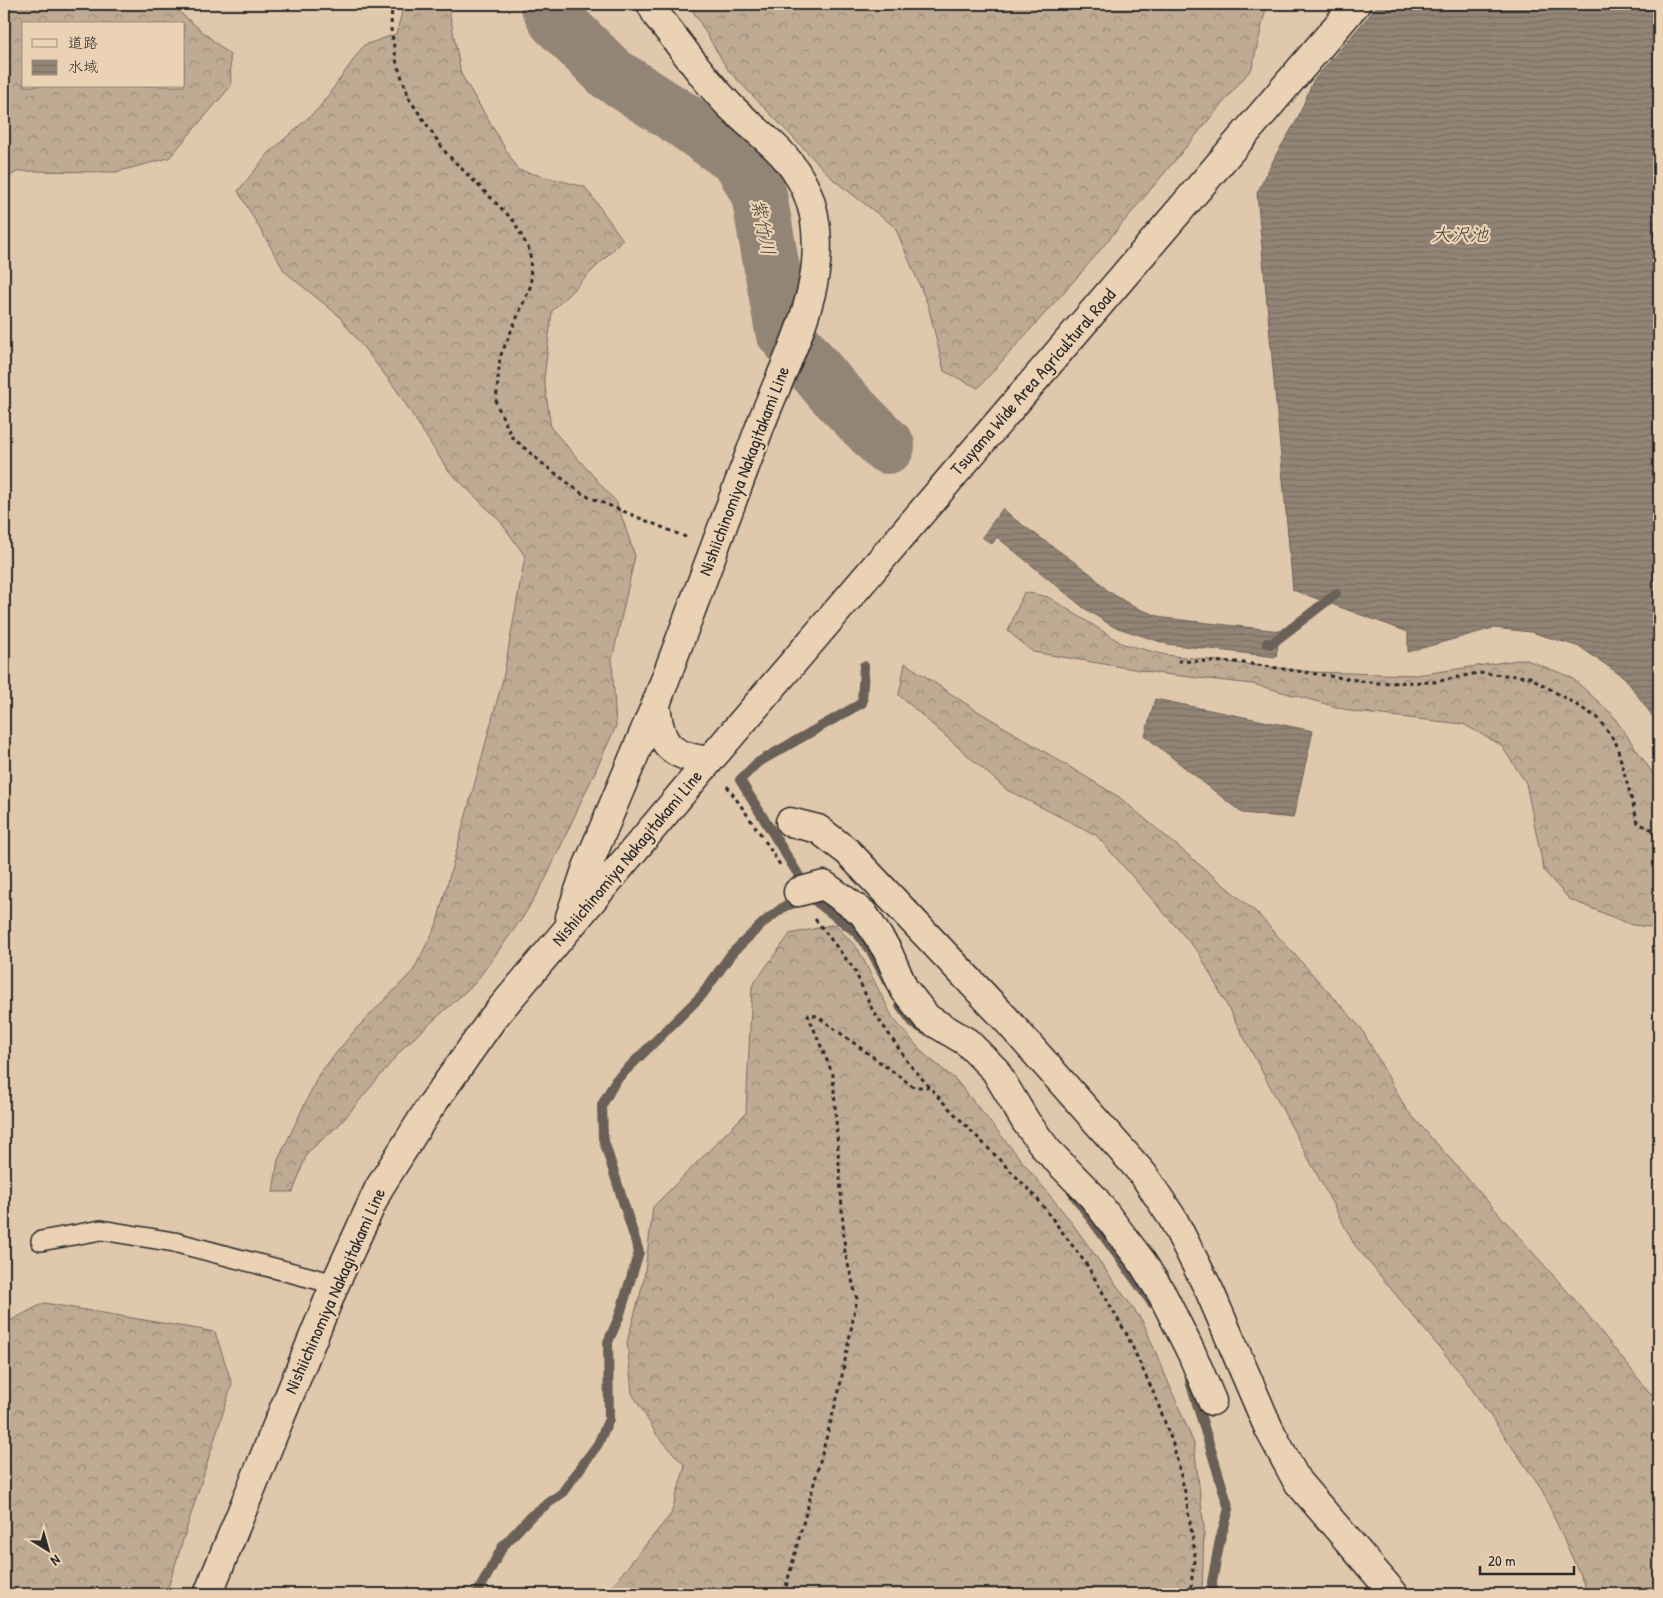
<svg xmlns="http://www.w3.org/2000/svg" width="1663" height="1598" viewBox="0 0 1663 1598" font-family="'Patrick Hand','Klee One',sans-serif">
<defs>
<pattern id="forest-crowns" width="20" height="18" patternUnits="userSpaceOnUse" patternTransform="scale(1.25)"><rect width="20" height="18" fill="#bfab94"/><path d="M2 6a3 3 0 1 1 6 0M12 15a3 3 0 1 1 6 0" fill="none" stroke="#9b8b79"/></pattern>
<pattern id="water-rules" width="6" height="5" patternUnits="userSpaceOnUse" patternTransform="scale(1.25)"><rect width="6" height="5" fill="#938576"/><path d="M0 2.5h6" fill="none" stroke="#786d61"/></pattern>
</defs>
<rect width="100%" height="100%" fill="#e0c8ac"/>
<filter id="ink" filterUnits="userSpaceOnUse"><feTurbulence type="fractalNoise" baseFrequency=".02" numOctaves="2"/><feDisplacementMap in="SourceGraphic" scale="10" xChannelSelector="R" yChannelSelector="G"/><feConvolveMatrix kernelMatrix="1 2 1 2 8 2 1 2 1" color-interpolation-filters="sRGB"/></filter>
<g filter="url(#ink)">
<path fill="url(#forest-crowns)" stroke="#756b60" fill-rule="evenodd" d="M4 4H170L230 55 231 86 169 158 116 172 19 171 4 179ZM24 24H184V86H24Z
M397 4H448L461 74 518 170 585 187 623 240 552 311 544 379 551 428 617 503 635 556 612 660 616 726 546 878 523 917 475 983 404 1047 340 1124 307 1153 293 1192H273L278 1160 319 1074 355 1030 413 971 436 926 503 679 525 556 500 521 447 469 396 389 338 315 285 272 238 191 269 153 319 108 364 45 396 34 402 12Z
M689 4H1267L1252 68 1080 274 978 388 944 371 928 305 895 227 835 181 728 70Z
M1024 592 1048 597 1123 644 1166 655 1312 672 1417 675 1524 659 1571 677 1611 713 1659 782V928L1632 925 1569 899 1544 871 1526 783 1501 745 1463 724 1355 712 1253 684 1163 674 1033 652 1008 631Z
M905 663 971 707 1119 797 1257 913 1361 1028 1406 1109 1582 1308 1649 1392 1659 1398V1594L1588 1593 1542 1490 1462 1375 1354 1244 1199 953 1096 835 1007 790 899 695Z
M835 924 858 949 893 1018 924 1054 956 1080 1069 1219 1143 1322 1194 1444 1204 1528 1202 1594H605L671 1514 685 1466 657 1435 632 1393 627 1342 644 1280 653 1207 746 1113 752 986 790 934Z
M44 1303 215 1332 232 1384 166 1594H4V1324Z"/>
<path fill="url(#water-rules)" stroke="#696158" d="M1379 4H1659V725L1625 678 1580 647 1531 632 1493 628 1408 652V632L1293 590 1257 193 1277 153 1297 120 1313 81Z
M1003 508 1013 518 1091 574 1108 591 1134 607 1164 618 1280 631 1276 657 1167 644 1112 626 1084 608 997 537 992 544 982 537Z
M1155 699 1313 731 1293 818 1242 813 1145 736Z"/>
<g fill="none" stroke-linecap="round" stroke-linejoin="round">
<path stroke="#696158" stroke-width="10" d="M1267 643 1271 644 1336 594
M864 666 862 703 757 763 740 780 814 900 856 932 871 951 887 981
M900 1005 914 1024 926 1031
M1074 1195 1152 1303
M1190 1381 1229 1509 1220 1540 1212 1582 1213 1594
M477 1594 503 1546 531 1516 562 1493 598 1444 609 1419 608 1342 619 1317 639 1252 603 1138 602 1105 616 1080 702 995 732 953 764 922 785 906 803 901"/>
<path stroke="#938576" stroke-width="56" d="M548 4 556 20 611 74 683 120 741 161 759 195 783 331 832 390 887 446"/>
<g stroke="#2b2b2b" stroke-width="22">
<path id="service" d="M41 1241 101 1230 174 1242 335 1284"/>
</g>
<g stroke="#2b2b2b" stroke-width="31">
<path id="minor" d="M790 822 818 829 848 852 1004 1017 1143 1174 1173 1219 1210 1292 1269 1429 1297 1481 1394 1594
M798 892 824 885 863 913 887 950 904 989 927 1018 967 1042 995 1070 1026 1122 1047 1150 1093 1197 1142 1262 1162 1294 1192 1354 1212 1401"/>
</g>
<g stroke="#2b2b2b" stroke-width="31">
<path id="tertiary" d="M709 761 1356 4"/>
</g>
<g stroke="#2b2b2b" stroke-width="31">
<path id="secondary" d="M651 4 658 17C683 48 706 83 734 110 763 138 788 151 806 190 820 221 819 260 811 293 800 338 778 380 761 424 726 517 691 610 656 704 660 745 668 755 709 761
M570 917 586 870 656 704
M208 1594 335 1284 379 1188 428 1110 493 1018 709 761"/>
</g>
<path stroke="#2b2b2b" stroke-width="3" stroke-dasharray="4 4" stroke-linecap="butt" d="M392 4 391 29 397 64 410 100 446 153 513 220 530 251 531 285 500 357 496 403 512 437 543 464 584 495 688 538
M1178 661 1238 662 1376 683 1434 682 1478 673 1530 677 1598 718 1616 743 1638 823 1659 833
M727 786 762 836
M765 841 782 868
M815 919 854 969 872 1009 909 1064 940 1099 1036 1197 1087 1265 1127 1335 1155 1396 1173 1444 1185 1492 1195 1553 1190 1594
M784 1594 839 1391 857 1299 845 1253 833 1075 808 1015 817 1016 914 1087H929"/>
<use href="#service" stroke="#ecd2b4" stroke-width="19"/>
<use href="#minor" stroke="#ecd2b4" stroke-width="28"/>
<use href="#tertiary" stroke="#ecd2b4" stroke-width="28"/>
<use href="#secondary" stroke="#ecd2b4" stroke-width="28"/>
</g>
</g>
<g text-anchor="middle" stroke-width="4.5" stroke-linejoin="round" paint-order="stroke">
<g font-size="18" fill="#2b2b2b" stroke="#ecd2b4">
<text transform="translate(1033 382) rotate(-49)" y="6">Tsuyama Wide Area Agricultural Road</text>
<text transform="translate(744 471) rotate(-69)" y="6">Nishiichinomiya Nakagitakami Line</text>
<text transform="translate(627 858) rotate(-50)" y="6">Nishiichinomiya Nakagitakami Line</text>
<text transform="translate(335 1291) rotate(-66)" y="6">Nishiichinomiya Nakagitakami Line</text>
</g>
<g font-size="19" font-style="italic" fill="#45423e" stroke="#ecd2b4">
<text transform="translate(764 227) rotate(79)" y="7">紫竹川</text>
<text x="1460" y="241">大沢池</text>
</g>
</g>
<rect width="1663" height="1598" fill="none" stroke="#ecd2b4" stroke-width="20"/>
<rect x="10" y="10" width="1643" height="1578" fill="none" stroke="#2b2b2b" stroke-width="2" filter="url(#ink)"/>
<rect x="22" y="22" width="162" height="65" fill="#ecd2b4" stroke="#9f8f7d"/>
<rect x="32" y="39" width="25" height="8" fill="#ecd2b4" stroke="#9f8f7d"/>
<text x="68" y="48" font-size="15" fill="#2b2b2b">道路</text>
<rect x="32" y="60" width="25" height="15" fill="url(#water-rules)" stroke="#9f8f7d"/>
<text x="68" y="72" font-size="15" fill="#2b2b2b">水域</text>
<g transform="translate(48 1550) rotate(143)" stroke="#ecd2b4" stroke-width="4" paint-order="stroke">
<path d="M0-4L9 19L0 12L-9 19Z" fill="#2b2b2b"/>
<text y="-8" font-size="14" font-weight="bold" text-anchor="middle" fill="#2b2b2b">N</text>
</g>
<path d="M1480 1566v8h94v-8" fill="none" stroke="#2b2b2b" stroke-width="2.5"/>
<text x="1488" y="1566" font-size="15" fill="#2b2b2b" stroke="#ecd2b4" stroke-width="4" paint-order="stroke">20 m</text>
</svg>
